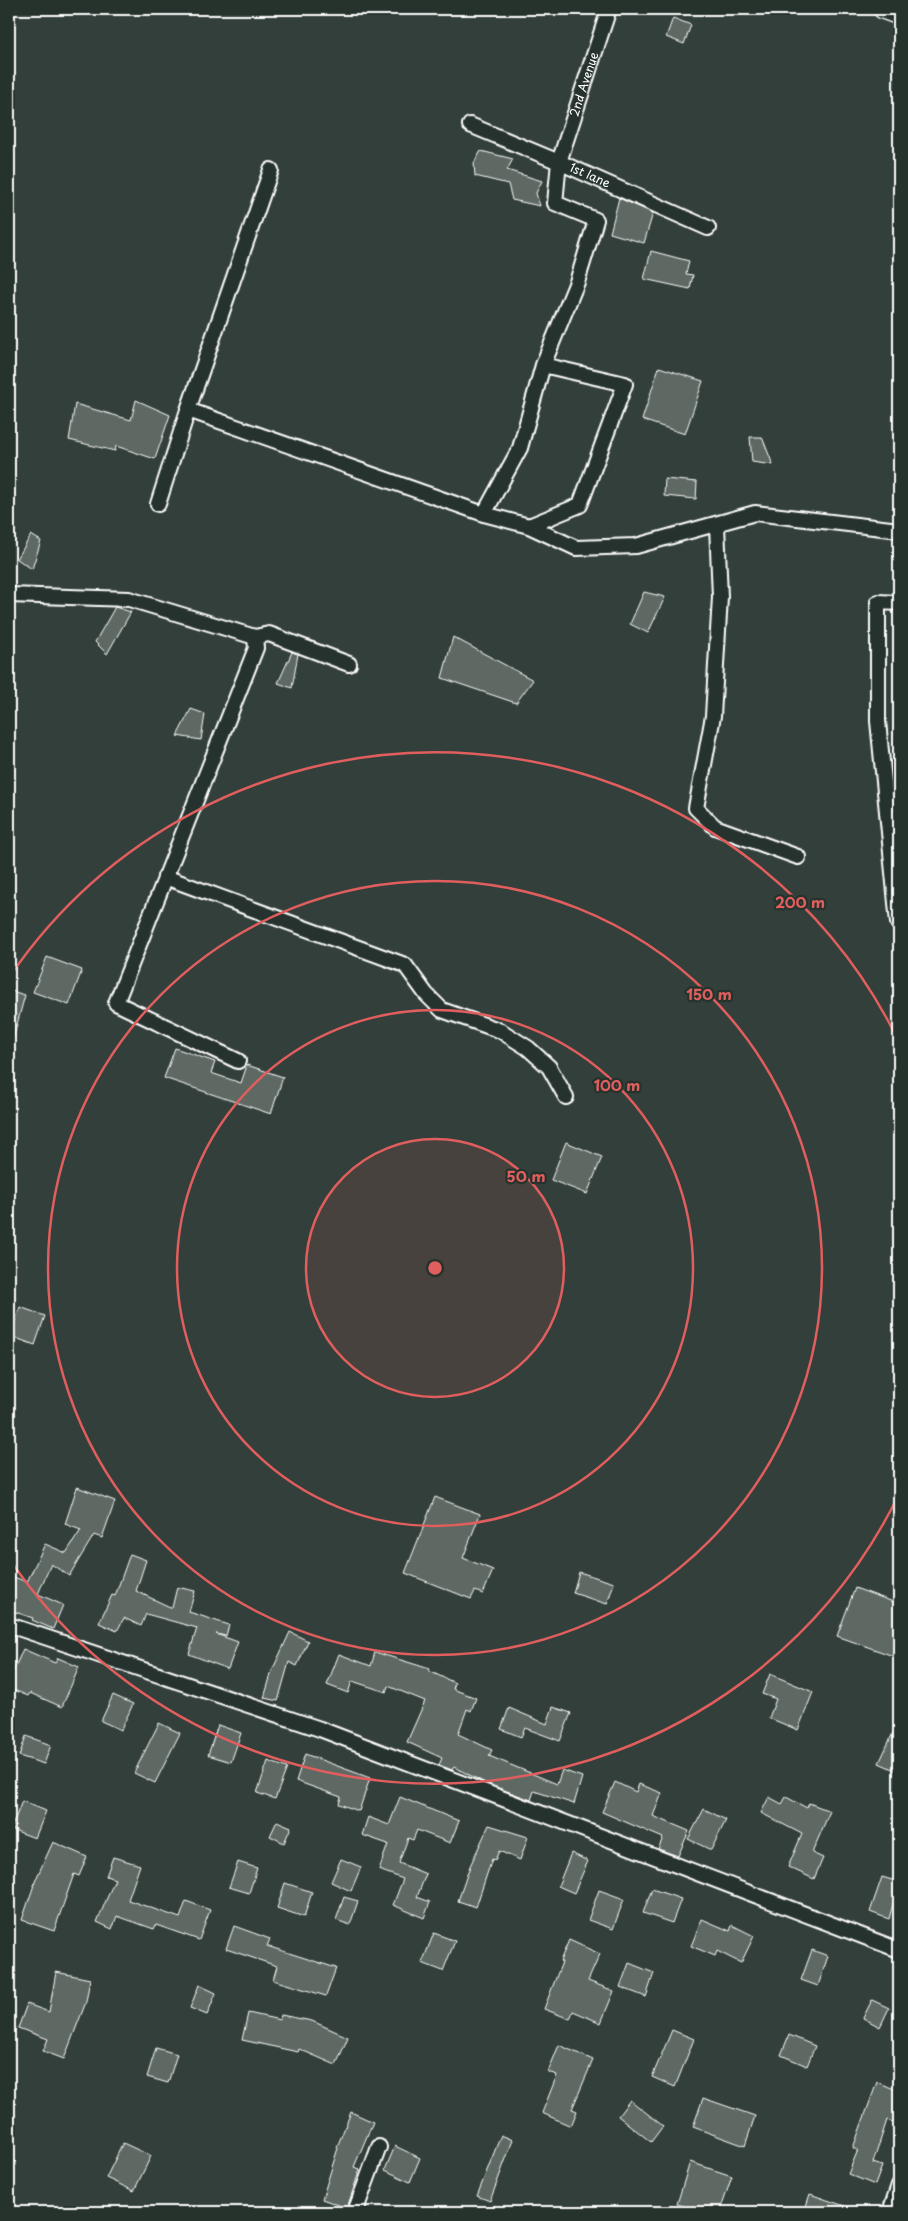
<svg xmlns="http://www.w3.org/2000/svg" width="908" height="2221" viewBox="0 0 908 2221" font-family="'Playpen Sans',sans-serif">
<rect width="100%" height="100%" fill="#333f3a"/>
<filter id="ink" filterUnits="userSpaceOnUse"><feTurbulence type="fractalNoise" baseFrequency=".02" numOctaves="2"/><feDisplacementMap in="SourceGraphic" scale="10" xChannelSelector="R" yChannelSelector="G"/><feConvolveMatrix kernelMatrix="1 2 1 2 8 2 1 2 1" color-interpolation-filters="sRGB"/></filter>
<g filter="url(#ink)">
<path fill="#5f6964" stroke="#fff" d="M673 18 691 25 684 44 666 37Z
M481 151 513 159 507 170 542 181 536 193 540 206 512 200 508 184 475 176 474 163Z
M619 198 653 213 644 243 610 233Z
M651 251 689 261 686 274 693 275 690 289 644 279Z
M659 367 703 381 685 434 642 420Z
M136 400 170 415 155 459 116 446 115 451 69 440 75 404 131 420Z
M750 437H762L773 465 752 462Z
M665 479 697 482 696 499 664 496Z
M31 535 41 541 32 569 17 559Z
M644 592 665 597 648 633 630 624Z
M115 607 131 612 107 654 95 642Z
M453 637 533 680 516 703 442 678Z
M292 652 298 654 292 688 278 683Z
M191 709 205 714 201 740 177 736Z
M47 957 82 970 69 1005 33 992Z
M11 991 25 995 13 1039 9 1038V998Z
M175 1048 215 1062 211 1073 241 1083 247 1065 283 1077 271 1114 164 1078Z
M566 1142 602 1157 587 1194 551 1180Z
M20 1307 45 1316 35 1345 10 1336Z
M77 1487 115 1501 102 1538 94 1535 69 1576 51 1564 38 1594 63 1605 53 1629 32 1620 33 1618 9 1610V1584L11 1576 27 1582 45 1544 66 1553 81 1530 65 1524Z
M435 1497 480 1514 463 1558 493 1570 483 1594 475 1591 471 1599 405 1573Z
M130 1554 146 1560 136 1591 172 1608 177 1587 195 1591 189 1612 229 1625 226 1636 216 1634 238 1642 228 1669 189 1654 197 1628 146 1614 141 1626 124 1618 117 1631 99 1623 112 1595 115 1596Z
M579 1572 614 1583 607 1604 573 1593Z
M855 1588 899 1604V1658L837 1636Z
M290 1632 308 1641 297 1666 289 1662 278 1701 264 1698 272 1671Z
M23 1649 55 1663 58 1658 79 1667 62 1707 30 1693 28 1696 9 1688V1681Z
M375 1652 430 1669 429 1671 455 1683 453 1689 476 1698 471 1711 467 1709 458 1734 492 1750 489 1756 557 1784 562 1770 582 1777 574 1804 534 1791 531 1800 485 1783 454 1767 452 1770 439 1765 442 1758 407 1742 425 1701 388 1686 386 1692 352 1681 348 1693 327 1685 339 1654 371 1666Z
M770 1674 813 1692 798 1730 769 1718 776 1699 762 1694Z
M113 1695 133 1704 121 1730 101 1721Z
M553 1707 571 1713 560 1741 525 1728 521 1737 501 1729 509 1708 547 1724Z
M899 1720V1772L879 1763Z
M159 1723 180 1733 155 1783 134 1773Z
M218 1725 241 1733 231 1762 208 1755Z
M26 1736 51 1745 44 1764 19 1756Z
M305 1754 370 1778 359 1811 339 1804 341 1797 296 1781Z
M268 1761 287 1768 275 1799 257 1793Z
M615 1782 636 1792 639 1784 662 1793 653 1816 689 1831 678 1856 658 1849 663 1838 602 1812Z
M400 1797 459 1821 450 1843 417 1830 413 1840 408 1838 399 1863 426 1874 417 1897 430 1902 424 1918 393 1905 403 1879 379 1870 388 1844 362 1835 368 1817 389 1825Z
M769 1797 782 1804 786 1797 807 1808 809 1803 830 1811 812 1853 823 1858 814 1879 788 1867 802 1834 761 1813Z
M22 1801 46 1811 35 1838 11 1829Z
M704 1809 726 1820 711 1850 688 1839Z
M277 1821 291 1827 284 1843 270 1836Z
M489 1825 528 1837 520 1860 499 1851 495 1860 492 1859 476 1907 458 1901 470 1866Z
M53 1842 87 1857 79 1876 74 1874 54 1931 22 1920 36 1879Z
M571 1853 588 1861 574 1893 558 1886Z
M113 1857 140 1865 128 1900 180 1918 186 1901 210 1910 199 1940 156 1925 154 1929 117 1916 112 1929 97 1922 115 1879 106 1876Z
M341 1859 361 1867 351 1891 331 1882Z
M238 1862 257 1868 249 1893 229 1887Z
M882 1877 899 1882 889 1919 870 1912Z
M285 1883 312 1892 304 1917 277 1908Z
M652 1889 681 1899 672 1923 643 1913Z
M599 1890 624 1899 613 1929 588 1920Z
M344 1897 358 1901 350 1925 336 1920Z
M702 1919 730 1931 732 1925 754 1936 741 1963 717 1951 715 1956 691 1946Z
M234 1926 270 1939 267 1946 336 1968 326 1996 273 1980 277 1966 226 1949Z
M434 1933 455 1941 443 1971 422 1963Z
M569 1940 600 1954 588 1981 614 1991 601 2023 573 2011 570 2019 544 2009 562 1962 560 1961Z
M812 1950 828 1956 818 1986 801 1980Z
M629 1963 654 1973 646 1997 620 1987Z
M56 1972 90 1979 86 2002 64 2059 43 2051 48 2039 18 2028 27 2004 49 2012Z
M199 1985 216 1993 207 2015 190 2008Z
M872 2000 889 2008 880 2027 863 2018Z
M248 2013 280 2020 281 2015 312 2021 348 2037 336 2065 299 2049 298 2052 242 2040Z
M672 2030 694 2039 675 2087 652 2077Z
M789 2035 815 2046 807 2066 781 2055Z
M559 2045 593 2060 572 2109 577 2111 571 2126 542 2113 557 2075 548 2072Z
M156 2048 177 2054 168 2083 147 2077Z
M877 2082 899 2091V2124L887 2120 873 2163 882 2166 875 2185 848 2174 858 2150 853 2148Z
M703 2098 755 2116 745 2146 693 2127Z
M630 2100 663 2126 651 2142 618 2116Z
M351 2112 373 2122 354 2167 360 2169 347 2208 322 2199 338 2148 337 2147Z
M501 2135 513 2140 490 2201 477 2196Z
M123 2143 151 2156 134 2191 106 2178Z
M395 2146 420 2158 410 2182 385 2170Z
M690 2162 732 2176 720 2212H703L677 2204Z
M810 2194 856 2210V2212H804Z"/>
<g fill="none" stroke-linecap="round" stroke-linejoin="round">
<g stroke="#fff" stroke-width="18">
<g id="street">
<path id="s1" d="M470 125 559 162 708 228"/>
<path id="s2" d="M543 365 520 448 484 514 529 526 580 505 625 384 543 365 577 282 596 220 555 203 559 162 609 9"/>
<path d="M188 410 484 514"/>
<path d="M158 504 188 410 271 170"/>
<path d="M717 525 720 597 713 716 696 808 715 827 798 857"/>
<path d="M529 526 576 548 636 546 755 513 899 530"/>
<path d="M9 595 129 599 255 637 269 634 349 664"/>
<path d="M165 877 405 965 426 994 442 1010 501 1031 528 1048 549 1067 566 1097"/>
<path d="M898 923 878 721V602L899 603"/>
<path d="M238 1061 116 1003 256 648 255 637"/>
<path d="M9 1625 320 1729 899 1950"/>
<path d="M355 2212 379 2147"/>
<path d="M890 2212 899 2185"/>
</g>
</g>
<g stroke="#fff" stroke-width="22">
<path id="secondary" d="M883 9 899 15"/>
</g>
<use href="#street" stroke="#26332d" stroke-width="14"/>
<use href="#secondary" stroke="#26332d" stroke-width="19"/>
</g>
</g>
<circle cx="435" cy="1268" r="129" fill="#e05e5e" fill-opacity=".12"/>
<g fill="none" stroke="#e05e5e" stroke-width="2.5">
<circle cx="435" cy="1268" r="129"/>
<circle cx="435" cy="1268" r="258"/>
<circle cx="435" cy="1268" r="387"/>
<path d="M899 1494A516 516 0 0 1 10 1560M10 976A516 516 0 0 1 899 1042"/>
</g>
<g text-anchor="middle" stroke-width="4.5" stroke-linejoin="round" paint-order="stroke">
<g font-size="12" fill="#fff" stroke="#26332d">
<text dy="4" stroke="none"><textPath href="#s2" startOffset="798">2nd Avenue</textPath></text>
<text dy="4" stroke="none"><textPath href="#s1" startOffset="130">1st lane</textPath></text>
</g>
</g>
<circle cx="435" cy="1268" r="8" fill="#e05e5e" stroke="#26332d" stroke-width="2.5"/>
<g font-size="15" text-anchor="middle" font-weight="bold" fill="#e05e5e" stroke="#26332d" stroke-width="4.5" stroke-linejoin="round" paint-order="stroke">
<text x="800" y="908">200 m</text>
<text x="709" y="1000">150 m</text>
<text x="617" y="1091">100 m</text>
<text x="526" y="1182">50 m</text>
</g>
<rect width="908" height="2221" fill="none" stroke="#26332d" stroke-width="30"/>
<rect x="15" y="15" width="878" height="2191" fill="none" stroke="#fff" stroke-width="2" filter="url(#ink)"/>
</svg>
